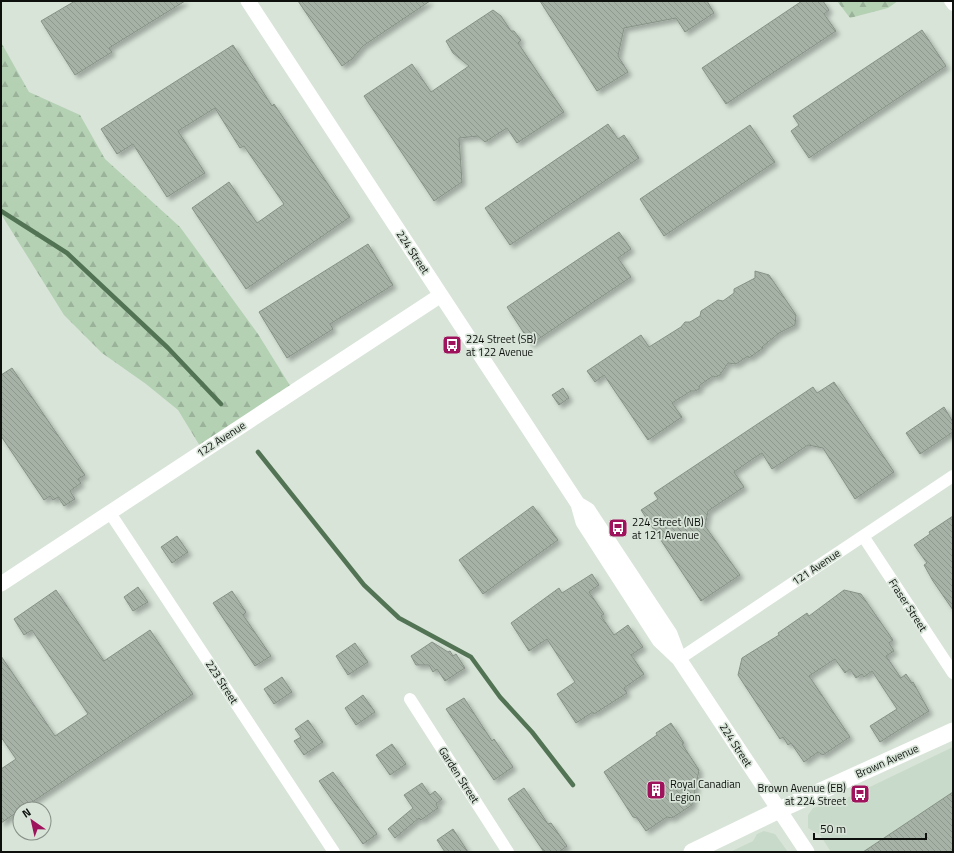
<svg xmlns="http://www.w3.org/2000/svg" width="954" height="853" viewBox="0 0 954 853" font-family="'Titillium Web',sans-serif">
<defs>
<pattern id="forest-firs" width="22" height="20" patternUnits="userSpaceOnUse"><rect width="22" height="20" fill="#b4d1b4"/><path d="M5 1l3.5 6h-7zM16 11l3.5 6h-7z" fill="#9ab29a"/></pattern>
<pattern id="building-back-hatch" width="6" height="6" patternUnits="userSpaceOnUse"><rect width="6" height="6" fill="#a7b2a7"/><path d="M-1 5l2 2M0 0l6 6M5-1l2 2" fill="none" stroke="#8f988f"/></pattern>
<filter id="shadow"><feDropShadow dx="3.5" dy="3.5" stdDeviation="2" flood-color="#0004"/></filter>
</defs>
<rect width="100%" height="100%" fill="#d8e4d8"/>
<path fill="#c8dac9" d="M953 747V852H831L820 835 808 828V815L813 808 819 806 828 807Z
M764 831 775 834 788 852H730L753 841 757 834Z"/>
<path fill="url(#forest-firs)" d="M837 1H898L888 8 850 18Z
M1 39 2 44 29 92 80 115 105 159 180 227 258 334 294 392 203 451 178 410 146 384 102 353 64 315 1 214Z"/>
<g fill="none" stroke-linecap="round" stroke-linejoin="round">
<path stroke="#527354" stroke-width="4.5" d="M1 211 67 253 168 348 221 404
M258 452 364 585 399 618 471 657 500 697 532 732 573 785"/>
</g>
<path fill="url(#building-back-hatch)" stroke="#879287" filter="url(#shadow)" d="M75 1H185L109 48 112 52 75 75 41 21Z
M298 1H430L363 46 352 59 342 66Z
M540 1H707L714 13 685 32 676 18 624 28 618 56 628 72 597 91Z
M802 1H823L829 10 824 14 836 31 726 104 702 68Z
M493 10 501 16 511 31H514L521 40 518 43 564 112 517 143 507 128 485 142 478 136 459 138 462 182 434 201 364 96 412 64 431 92 469 66 453 53 446 41Z
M922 30 946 66 809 158 791 131 799 125 793 116Z
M233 45 272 106 274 104 350 217 246 289 192 208 229 182 257 223 284 204 244 146 240 148 215 108 178 131 205 173 167 197 133 144 117 154 101 129Z
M608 124 618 139 624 135 639 158 510 245 485 208Z
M750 125 775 162 664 236 640 199Z
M619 232 631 249 618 258 631 277 531 344 507 307Z
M368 244 393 285 330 324 333 329 287 358 259 312Z
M755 271 769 275 796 315 795 325 779 333 762 347 763 348 749 358 748 356 736 364 728 363 720 375 716 377 713 376 700 385 699 389 695 391H691L672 403 682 417 648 440 604 375 595 382 587 371 641 335 649 347 681 327 685 322H690L700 316 701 311 718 300 723 301 734 293V289L755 278Z
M12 368 85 475 78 479 81 483 70 491 75 499 64 506 58 497 53 500 50 496 44 500 1 436V375Z
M834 382 894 472 855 499 823 448 808 445 772 469 762 453 754 458 734 472 744 487 708 511 705 526 740 575 701 601 641 510 658 499 654 493 813 387 817 393Z
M563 388 569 398 559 405 552 395Z
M944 407 953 422V432L920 454 906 433Z
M533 506 558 540 483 594 459 560Z
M953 516V610L933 581 924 565 927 563 914 545 930 534 929 532Z
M177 536 188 552 172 563 161 547Z
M592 574 599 585 589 592 604 614 601 616 614 635 628 625 643 647 631 655 644 674 624 688 627 693 594 714 593 712 576 723 557 694 575 682 547 639 529 651 511 623 559 588 562 593Z
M138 587 148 602 133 611 124 597Z
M56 590 104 661 150 630 193 694 1 823V769L16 759 1 737V656L55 736 88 714 32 630 24 635 14 619Z
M844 590 861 594 893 640 889 643 894 651 886 656 901 678 906 674 912 683 913 682 929 711 880 742 870 726 897 709 872 671 864 677 862 674 856 678 850 669 845 673 835 659 809 676 850 737 823 755 818 752 804 762 791 743 788 745 783 737 780 739 738 675 742 658 779 635 778 633 807 613 809 616Z
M232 591 246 612 243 615 271 656 255 666 213 603Z
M432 642 448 652 450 651 453 656 456 654 465 668 445 681 437 669 433 672 429 665H416L411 656Z
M355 643 368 662 348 675 336 656Z
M282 677 292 692 274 704 264 689Z
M363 695 375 712 356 725 345 708Z
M464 698 492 741 494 739 513 767 494 780 446 709Z
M308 720 323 742 304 755 294 741 301 737 295 729Z
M671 723 684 743 682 744 699 770 692 805 672 818 667 817 646 831 637 818 633 817 604 772 657 735 656 733Z
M392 744 406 764 390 775 376 755Z
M333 772 377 834 363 844 319 781Z
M422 783 430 795 435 791 442 799 436 804 438 808 421 820 419 818 395 838 388 829 413 808 404 795Z
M524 788 548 824 551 823 567 846 559 852H544L508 799Z
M953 792V852H863Z
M453 829 468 852H445L437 840Z"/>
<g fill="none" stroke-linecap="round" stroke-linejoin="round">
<path stroke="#fff" stroke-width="12" d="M950 1 953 5
M110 513 334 852
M863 536 953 673
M679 659 953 476
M410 699 508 852"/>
<path stroke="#fff" stroke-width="15" d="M248 1 578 504 583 522 659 640 679 659 807 852
M578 504 588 510 670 634 679 658
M1 584 441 295"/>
<path stroke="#fff" stroke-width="17" d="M692 852 779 810 953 731"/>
</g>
<defs>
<g id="bus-square" transform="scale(1)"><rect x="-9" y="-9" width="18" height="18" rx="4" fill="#9f135d" stroke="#d8e4d8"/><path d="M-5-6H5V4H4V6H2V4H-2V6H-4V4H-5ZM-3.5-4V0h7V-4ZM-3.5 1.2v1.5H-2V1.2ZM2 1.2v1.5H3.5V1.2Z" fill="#fff"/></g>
<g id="building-square" transform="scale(1)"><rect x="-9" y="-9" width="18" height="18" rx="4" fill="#9f135d" stroke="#d8e4d8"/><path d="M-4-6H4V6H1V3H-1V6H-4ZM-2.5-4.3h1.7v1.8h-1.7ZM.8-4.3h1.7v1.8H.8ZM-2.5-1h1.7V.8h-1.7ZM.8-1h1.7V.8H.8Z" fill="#fff"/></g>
</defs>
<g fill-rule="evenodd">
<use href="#bus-square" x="452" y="345"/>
<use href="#bus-square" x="618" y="528"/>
<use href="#building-square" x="656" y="790"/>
<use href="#bus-square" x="860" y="794"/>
</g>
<g text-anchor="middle" stroke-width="3.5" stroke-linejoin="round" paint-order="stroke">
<g font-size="11" fill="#0d100d" stroke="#d8e4d8">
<text transform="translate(413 252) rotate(56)" y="4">224 Street</text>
<text transform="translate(221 439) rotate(-33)" y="4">122 Avenue</text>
<text transform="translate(816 567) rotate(-34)" y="4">121 Avenue</text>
<text transform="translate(908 605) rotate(57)" y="4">Fraser Street</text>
<text transform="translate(222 682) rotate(57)" y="4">223 Street</text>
<text transform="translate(736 745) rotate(57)" y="4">224 Street</text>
<text transform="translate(887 761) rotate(-24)" y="4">Brown Avenue</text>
<text transform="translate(459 775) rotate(57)" y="4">Garden Street</text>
</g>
<g font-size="11" fill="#0d100d" stroke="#d8e4d8" text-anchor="start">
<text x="466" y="343">224 Street (SB)<tspan x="466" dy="13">at 122 Avenue</tspan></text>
<text x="632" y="526">224 Street (NB)<tspan x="632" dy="13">at 121 Avenue</tspan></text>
<text x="670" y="788">Royal Canadian<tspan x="670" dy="13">Legion</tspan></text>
<text x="846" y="792" text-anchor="end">Brown Avenue (EB)<tspan x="846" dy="13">at 224 Street</tspan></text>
</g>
</g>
<rect width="954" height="853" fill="none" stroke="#0d100d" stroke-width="4"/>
<g transform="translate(32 821) rotate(326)"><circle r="19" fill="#d8e4d8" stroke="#878f87"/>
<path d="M0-3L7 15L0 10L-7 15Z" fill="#9f135d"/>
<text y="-6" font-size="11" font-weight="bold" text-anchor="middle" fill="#0d100d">N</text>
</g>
<path d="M814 833v6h112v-6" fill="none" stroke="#0d100d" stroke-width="2"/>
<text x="820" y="833" font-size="12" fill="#0d100d" stroke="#d8e4d8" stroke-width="3" paint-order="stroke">50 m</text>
</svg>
